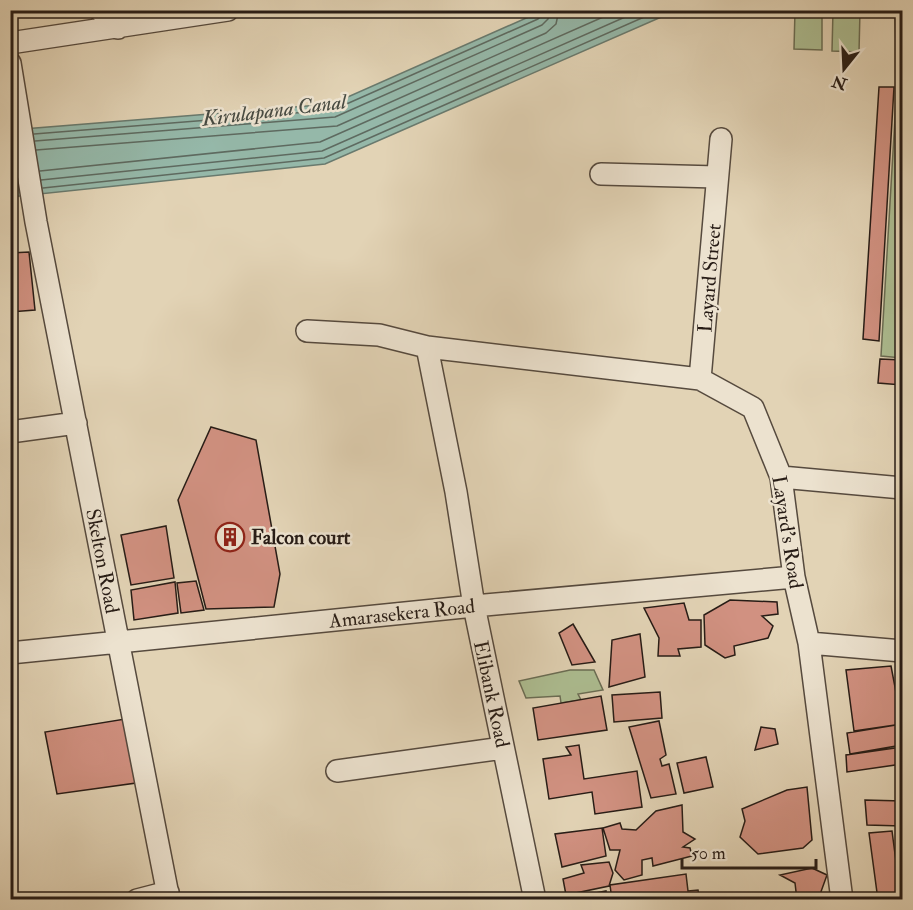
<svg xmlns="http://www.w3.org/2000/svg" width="913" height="910" viewBox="0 0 913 910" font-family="'IM FELL Double Pica',serif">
<rect width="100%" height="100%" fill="#e2d3b5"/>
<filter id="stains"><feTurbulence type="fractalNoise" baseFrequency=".00333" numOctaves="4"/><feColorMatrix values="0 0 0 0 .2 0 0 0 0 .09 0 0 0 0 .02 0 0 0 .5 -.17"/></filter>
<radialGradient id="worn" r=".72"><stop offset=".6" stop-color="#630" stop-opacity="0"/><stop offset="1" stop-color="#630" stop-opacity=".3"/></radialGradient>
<path fill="#adbe92" stroke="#6a6d54" stroke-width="1.5" d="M795 11H822V50L794 49Z
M833 11H860L859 52 832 51Z
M895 11H902V358L881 356 897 84Z
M570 670H594L603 690 578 694 581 700 561 703 560 696 526 698 519 681Z"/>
<path fill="#95b8a9" stroke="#697a6e" stroke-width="1.5" d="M542 11H675L325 164 11 197V130L332 104Z"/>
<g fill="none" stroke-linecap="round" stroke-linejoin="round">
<path stroke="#5e6a60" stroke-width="1.5" d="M34 134 333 110 538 19 542 15V10
M35 141 335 117 542 25 548 19 550 10
M36 150 337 126 546 33 556 24 559 10
M40 171 320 142 619 10
M41 180 322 151 641 10
M43 188 324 158 660 10"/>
</g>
<path fill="#d19181" stroke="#271c16" stroke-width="1.5" d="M879 87H894L879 341 863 339Z
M29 252 35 310 10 312V253Z
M880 359 902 360V385L878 383Z
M211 427 256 440 280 574 274 607 206 609 178 500Z
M166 526 174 578 131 585 121 535Z
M196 581 204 610 181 613 177 583Z
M175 582 178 613 134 620 131 590Z
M730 600 777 602 778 614 762 616 773 626 768 638 734 646 735 655 725 658 705 645 704 615Z
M684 603 689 620H701V647L678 649 680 656H658L659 638 644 608Z
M573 624 595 662 572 665 559 633Z
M640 634 645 677 609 687 612 640Z
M891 666 902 724 854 731 846 670Z
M660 692 662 718 614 722 612 695Z
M601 696 607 730 538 740 533 708Z
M125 719 136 783 57 794 45 732Z
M659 721 666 755 660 759 662 766 669 764 676 794 651 798 629 727Z
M902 724V745L850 754 847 733Z
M761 727 775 729 778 744 755 750Z
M579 745 584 779 637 771 642 807 595 814 592 792 549 799 543 759 571 755 566 747Z
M902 747V764L847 772 846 755Z
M706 757 713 787 684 793 677 763Z
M807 787 812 840 803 848 758 854 740 837 745 821 742 809 787 790Z
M865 800 902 801V826L867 825Z
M682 805 683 832 695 839 683 847 690 848 692 856 653 866 652 858 642 860V875L624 880 615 870 620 850H610L603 828 620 823 622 829 636 830 656 811Z
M602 828 606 856 562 867 555 834Z
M892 831 901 900H878L869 833Z
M609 862 613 873 609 886 566 895 563 879 584 873 581 865Z
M812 868 827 875 818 900H797L795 883 780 875Z
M686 874 688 891 698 890 700 900H612L610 885Z
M606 891 607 900H570V898Z"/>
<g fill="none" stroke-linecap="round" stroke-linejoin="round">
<g stroke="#564a3e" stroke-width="24">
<path id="minor" d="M100 10 118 28
M10 43 228 10
M10 63 36 222 169 900
M601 174 717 177
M307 331 379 335 427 347 700 379 753 408 781 477 794 577 809 643 842 900
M427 347 456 492 474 606 535 900
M700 379 721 139
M10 432 76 423
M781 477 902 488
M809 643 902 651
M10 653 474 606 794 577
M337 771 503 748
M137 900 168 892"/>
</g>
<use href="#minor" stroke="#ece2cf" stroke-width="21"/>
</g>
<defs>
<g id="building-ring" transform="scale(1.5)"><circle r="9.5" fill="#ece2cf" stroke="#8f2418" stroke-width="1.5"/><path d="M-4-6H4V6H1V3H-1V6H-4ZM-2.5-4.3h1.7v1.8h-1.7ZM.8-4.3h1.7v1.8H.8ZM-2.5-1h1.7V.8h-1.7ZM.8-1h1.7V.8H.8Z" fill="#8f2418"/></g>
</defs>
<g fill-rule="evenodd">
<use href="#building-ring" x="230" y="537"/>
</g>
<g text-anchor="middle" stroke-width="5" stroke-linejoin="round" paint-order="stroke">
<g font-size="20" fill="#271c16" stroke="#ece2cf">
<text transform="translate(709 278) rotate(-85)" y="7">Layard Street</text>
<text transform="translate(788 532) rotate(81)" y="7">Layard's Road</text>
<text transform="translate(103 561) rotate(79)" y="7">Skelton Road</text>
<text transform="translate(402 613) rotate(-6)" y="7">Amarasekera Road</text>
<text transform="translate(492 694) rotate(78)" y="7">Elibank Road</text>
</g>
<g font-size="20" font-weight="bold" fill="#271c16" stroke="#ece2cf" text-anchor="start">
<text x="251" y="544">Falcon court</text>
</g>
<g font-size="21" font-style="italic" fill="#484b42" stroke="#ece2cf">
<text transform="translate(274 110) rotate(-7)" y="7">Kirulapana Canal</text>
</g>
</g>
<rect width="913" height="910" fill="none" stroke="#e2d3b5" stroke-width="36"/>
<rect x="12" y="12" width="889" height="886" fill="none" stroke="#271c16" stroke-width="3"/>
<rect x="18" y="18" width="877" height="874" fill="none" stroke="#271c16" stroke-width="1.5"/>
<g transform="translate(844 69) rotate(198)" stroke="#ece2cf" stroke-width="4.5" paint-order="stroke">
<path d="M0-4.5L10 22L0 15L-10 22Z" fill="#271c16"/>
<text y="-9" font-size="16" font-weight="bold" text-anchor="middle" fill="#271c16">N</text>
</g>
<path d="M682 859v9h134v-9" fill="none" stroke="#271c16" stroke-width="3"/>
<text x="691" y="859" font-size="18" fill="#271c16" stroke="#ece2cf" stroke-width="4.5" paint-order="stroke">50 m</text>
<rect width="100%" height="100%" filter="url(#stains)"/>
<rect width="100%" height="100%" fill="url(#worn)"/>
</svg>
